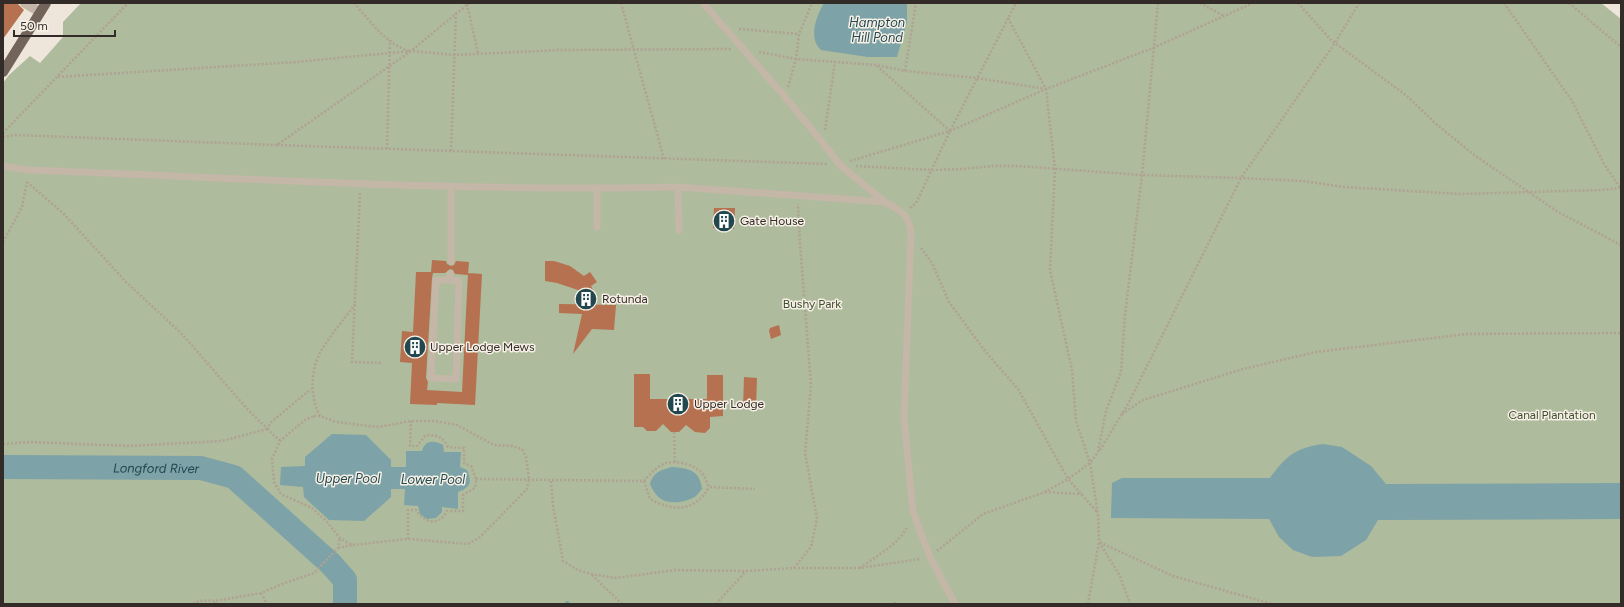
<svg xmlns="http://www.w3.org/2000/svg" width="1624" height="607" viewBox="0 0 1624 607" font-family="Figtree,sans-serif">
<rect width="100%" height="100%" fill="#eee6da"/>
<path fill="#aebb9c" d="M81 3H1601L1621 19V604H3V83L9 75 30 56 40 63 63 37V22Z"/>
<path fill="#7da2a7" d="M824 3H907V22L897 57H868L821 50C808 38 816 17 824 3Z
M332 434 366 435 391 460V467H406V451H422C425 440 433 440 443 445L444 452H461L460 467 467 470C472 482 471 487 458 492V509L442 507V512L436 518 427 519 420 514 418 506 404 505 405 489H391V497L364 521 329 520 304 497 303 487 280 485 281 467 305 466V457Z
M1323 444 1342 447 1371 466 1386 484 1621 483V519L1378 520 1366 540 1341 556 1312 557 1293 550 1279 537 1269 519 1111 518 1112 483 1122 478H1270C1286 456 1295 448 1323 444Z
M672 467C688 468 700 470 702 489 700 491 698 494 696 496 688 502 670 505 661 499 656 495 653 491 650 484 653 472 661 470 672 467Z
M339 562 350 574 352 604H340V585L323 570 331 564Z"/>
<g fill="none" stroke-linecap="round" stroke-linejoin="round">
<path stroke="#7da2a7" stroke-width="4" d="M567 603 568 604"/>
<path stroke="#7da2a7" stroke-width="24" id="s1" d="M3 467 201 468 234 477 331 564 345 580V604"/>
</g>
<path fill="#b67150" d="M3 3H17L24 10 3 39Z
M714 208H735L734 229 713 228Z
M432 260 446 261 447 264 451 266 454 265 456 261 469 262 468 275 455 274 453 270 450 269 445 273H433L432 278 426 378 428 382 427 390 462 392 468 273 482 274 475 405 437 403V405L410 404 412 363 400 362 402 331 413 332 416 272H431Z
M545 261H554L570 266 584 276 590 272 597 282 591 286 596 296 557 283 545 281Z
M559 304 616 305 614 330 592 329 573 354 582 314 559 313Z
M779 325 781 335 771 339 769 331 770 328Z
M634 374H650V399H707V375H723V416L710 417V428L705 433 695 432 686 425 679 432H671L663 424 656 431H647L643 427H634Z
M744 377 757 378 756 408H743Z"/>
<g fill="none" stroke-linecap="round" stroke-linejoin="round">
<path stroke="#b0a192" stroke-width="2.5" stroke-dasharray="2 2" stroke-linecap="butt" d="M354 3C370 21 385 43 409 51
M621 3 664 159
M1200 3 1224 16
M1298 3 1331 40 1407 96 1435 123 1474 155 1558 212 1621 245
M1504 3 1572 101 1604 164 1621 189
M1569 3 1621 47
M467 4 478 53
M1008 18 1046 89 1055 169 1050 270 1072 370 1076 421 1090 463 1098 514 1099 542 1120 576 1130 604
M739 29 799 34
M759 52 796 59 876 65 905 71 977 78 1046 89
M877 66 950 131
M905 71 916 3
M58 77 296 62 411 51 455 55 558 50 731 49
M788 87 796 59 799 34 812 3
M825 130 835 62
M3 133 128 3
M3 137 15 135 277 145 411 51 469 3
M277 145 828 164
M387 149 390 40
M451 151 456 13
M850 161 950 131 1046 89 1153 48 1253 3
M856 166 932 170 963 169 993 166H1018L1142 175 1241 178 1303 181 1344 187 1460 194 1601 190 1620 188
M27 182 64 214 126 282 182 334 249 411 268 429
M360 193 352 362 383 363
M910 208 916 203 950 131 1016 3
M3 242 22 207 27 182
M921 248 932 263 949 302 985 351 1018 389 1068 479 1098 513
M1122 414 1143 400 1243 369 1316 352 1467 334 1621 333
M314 416H320L336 422 378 427 411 421H434L457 425 494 445 512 446 522 449 526 457 529 479 527 489 480 537 468 544 408 539 352 545 340 538 327 522 312 508 281 494 274 482 272 459 280 441 305 420Z
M320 416C310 398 310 370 321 351 330 335 344 320 355 304
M674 432 675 463
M280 441C276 436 273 436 268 429L270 423 311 389
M3 444 30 442 129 446 222 441 267 429
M1100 450 1128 404 1241 178 1335 43 1359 3
M476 479 644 481C650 474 657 466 666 463 677 460 698 465 704 476 706 479 707 484 709 487L755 489
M551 481 553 506 563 561 578 570 591 574 616 578 675 570 746 571 794 568H860L920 559
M644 481 650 499C673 512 695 512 709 487
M1045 492 1082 494
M408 539V510H416C424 523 439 527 447 511H463V495L475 488 476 479 471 466 464 463V448L448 447C443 437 438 435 426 435L417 446H410L411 421
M338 548 352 545
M937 551 983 514 1045 492 1068 479 1090 463 1098 452 1106 411 1121 372 1125 315 1142 175 1158 3
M794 568 811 547 817 518 805 453 811 385 800 244 798 204
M860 568C875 557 900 543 907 527
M592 575 622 604
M261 593 267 604
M193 604C199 600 208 600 215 601
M215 604V601L261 593 282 584 314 573 338 548 340 538
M716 604 746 571
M895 604V601
M1088 604 1099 542 1173 576 1272 604"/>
<path stroke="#c4b7a8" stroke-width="7" d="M703 3 785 97 823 143 840 165 885 202
M3 166 28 170C244 178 461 192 678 187L679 230
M678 187 885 202C902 212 908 213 911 233L904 418 913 512 930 557 955 604
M597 227V188
M451 261V186
M450 280H436L431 378 456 379 459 281 450 280V274"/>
<path stroke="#c4b7a8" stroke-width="10" d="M25 3 40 12"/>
<path stroke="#72645a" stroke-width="10" d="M3 72 46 3"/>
</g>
<defs>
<g id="building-disc" transform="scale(1.15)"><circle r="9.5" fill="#22474e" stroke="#f6f0e6"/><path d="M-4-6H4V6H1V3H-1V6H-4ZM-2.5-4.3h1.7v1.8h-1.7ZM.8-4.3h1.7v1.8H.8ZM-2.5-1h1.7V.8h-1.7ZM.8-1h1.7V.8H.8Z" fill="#fff"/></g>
</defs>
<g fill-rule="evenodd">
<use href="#building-disc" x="724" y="221"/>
<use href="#building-disc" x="586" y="299"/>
<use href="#building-disc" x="415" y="347"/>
<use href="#building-disc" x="678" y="404"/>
</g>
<g text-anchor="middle" stroke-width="3" stroke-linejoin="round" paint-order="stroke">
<g font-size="12" fill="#322b27" stroke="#f6f0e6" text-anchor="start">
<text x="740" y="225">Gate House</text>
<text x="602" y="303">Rotunda</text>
<text x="430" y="351">Upper Lodge Mews</text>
<text x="694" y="408">Upper Lodge</text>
</g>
<g font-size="12" fill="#3f4d2e" stroke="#f6f0e6">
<text x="812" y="308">Bushy Park</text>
<text x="1552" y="419">Canal Plantation</text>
</g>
<g font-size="13" font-style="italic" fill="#22474e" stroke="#f6f0e6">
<text x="877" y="27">Hampton<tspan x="877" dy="15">Hill Pond</tspan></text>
<text dy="5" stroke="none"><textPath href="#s1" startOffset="153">Longford River</textPath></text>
<text x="348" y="483">Upper Pool</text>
<text x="433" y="484">Lower Pool</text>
</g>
</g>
<rect width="1624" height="607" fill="none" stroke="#322b27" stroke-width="8"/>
<path d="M14 30v6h101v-6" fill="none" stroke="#322b27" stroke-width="2"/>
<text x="20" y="30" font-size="12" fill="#322b27" stroke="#f6f0e6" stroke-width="3" paint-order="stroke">50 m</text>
</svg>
